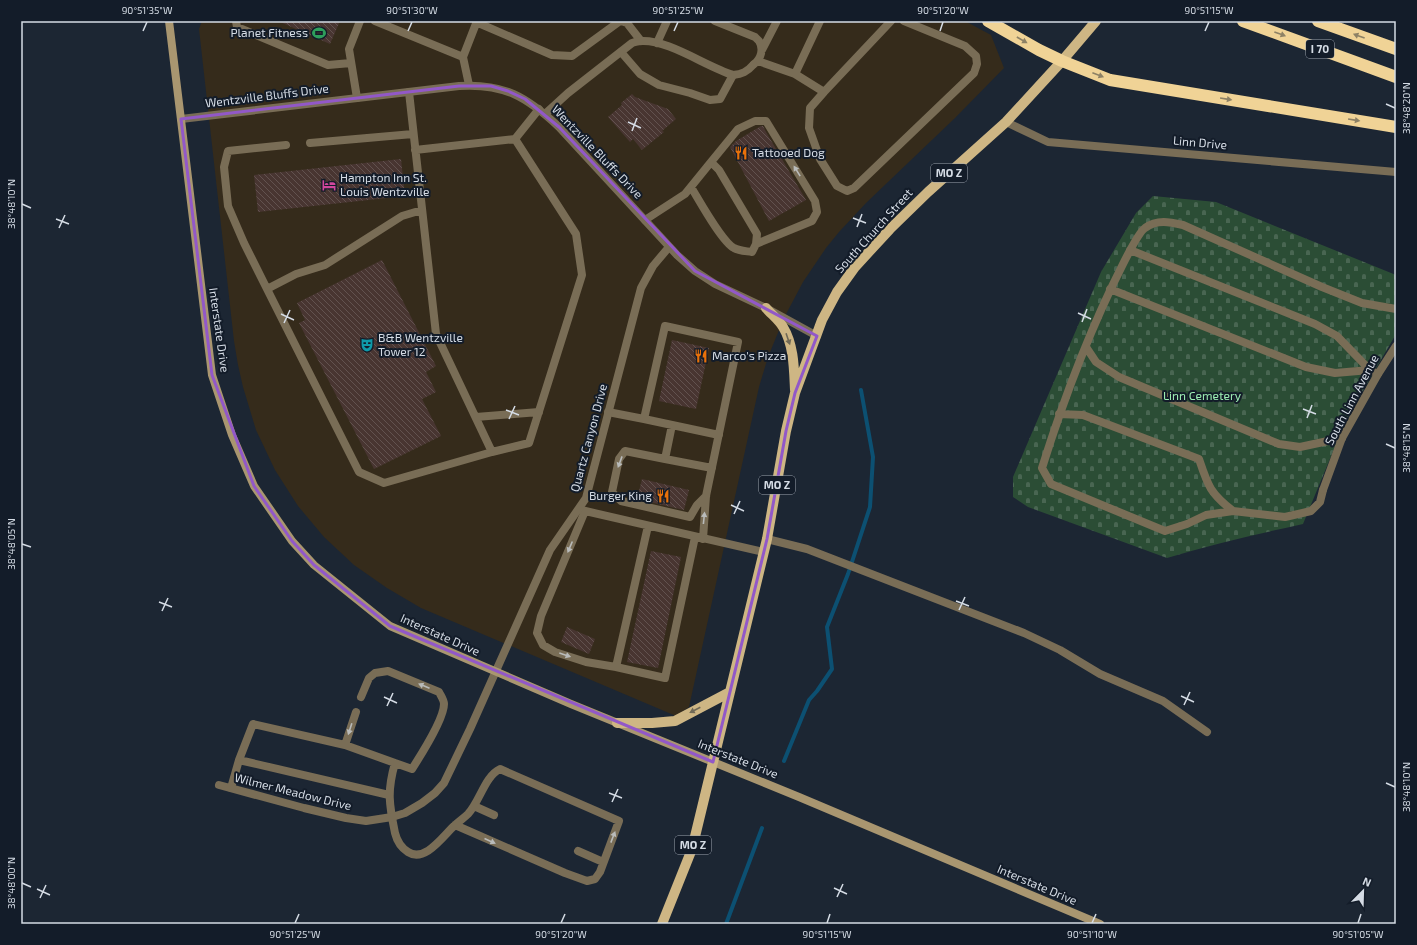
<svg xmlns="http://www.w3.org/2000/svg" width="1417" height="945" viewBox="0 0 1417 945" font-family="'Exo 2',sans-serif">
<defs>
<pattern id="cemetery-stones" width="16" height="16" patternUnits="userSpaceOnUse"><rect width="16" height="16" fill="#2b4d35"/><path d="M2 7V4a2 2 0 0 1 4 0v3zM10 15v-3a2 2 0 0 1 4 0v3z" fill="#496652"/></pattern>
<pattern id="building-back-hatch" width="6" height="6" patternUnits="userSpaceOnUse"><rect width="6" height="6" fill="#483531"/><path d="M-1 5l2 2M0 0l6 6M5-1l2 2" fill="none" stroke="#62524f"/></pattern>
</defs>
<rect width="100%" height="100%" fill="#1c2633"/>
<path fill="#352b1b" d="M202 21H965L991 35 1004 68 955 118 866 203 839 232 826 248 803 282 784 318 768 357 759 387 689 707 676 716 421 608 387 588 354 565 324 537 298 506 275 470 256 430 243 387 238 365 234 341 199 29Z"/>
<path fill="url(#cemetery-stones)" d="M1153 196 1216 202 1396 275V334L1346 420 1303 524C1258 534 1212 544 1167 558L1028 507 1013 497V477L1101 272 1136 213Z"/>
<g fill="none" stroke-linecap="round" stroke-linejoin="round">
<path stroke="#0c5072" stroke-width="4" d="M784 761 809 700 817 691 832 669 827 627 848 574 870 507 873 457 861 390
M726 924 762 828"/>
</g>
<path fill="url(#building-back-hatch)" d="M278 21H340L330 44Z
M632 94 635 97 668 109 676 119 662 131 664 132 642 150 633 139 630 142 608 117 622 105 621 103Z
M761 126H763L766 132 806 200 769 221 730 147 736 141Z
M401 159 405 196 258 212 254 175Z
M382 260 436 366 426 372 436 392 422 399 441 436 374 469 299 323 305 320 297 303Z
M672 340 709 348 696 409 659 401Z
M642 479 689 490 684 510 637 499Z
M651 551 681 557 658 668 627 662Z
M567 627 595 639 589 654 561 642Z"/>
<g fill="none" stroke-linecap="round" stroke-linejoin="round">
<path stroke="#796d56" stroke-width="8" d="M236 21 237 27 328 65 351 63
M375 21 463 57
M621 21 627 23 641 41
M715 21 755 37 759 41C764 49 761 59 754 64
M476 22 552 55 572 56 620 21
M657 43 667 21
M762 50 777 21
M621 52 640 74 659 85 690 93 710 100 720 99 733 75
M758 61 795 74 820 21
M795 74 824 92 810 108 809 128 820 159 837 186 847 191 854 188 974 73 977 64 976 56 965 46 904 21
M469 85 463 57 477 21
M409 92 436 334 492 452 529 443 582 275 576 234 515 139 415 150
M824 92 891 21
M357 98 349 49 360 21
M515 139 539 109
M310 143 413 134
M711 162 738 129 755 121H766L815 201 817 212 812 221 756 244
M422 210 402 216 325 265 296 274 267 289 359 472 384 483 492 452
M645 220 685 194 711 162 719 170 757 234 756 244 752 252C746 251 739 251 734 248 722 242 699 200 691 187
M1130 250 1315 324 1337 336 1370 370
M267 289 244 243 228 206 224 167 228 151 286 145
M1110 289 1306 367 1335 373 1370 370 1378 374
M1086 347 1096 362 1119 377 1279 444 1300 447 1342 438
M608 412 644 419 665 326 738 342 706 496 703 539
M1059 414 1083 415 1199 459C1208 486 1210 493 1233 511
M476 417 539 412
M644 419 719 435
M672 425 665 459 712 468
M665 459 625 451 619 459 612 492 621 501 690 517 697 505 706 496
M1323 490 1320 502 1311 511 1285 517 1233 511 1206 515 1187 524 1165 531 1051 484 1042 468C1064 398 1090 329 1123 264 1127 256 1139 232 1145 228 1157 219 1170 222 1183 225L1322 287 1362 303 1396 309
M581 510 764 552
M585 511 541 616 537 633 543 645 555 652 586 662 616 667
M648 526 616 667 665 678 695 537
M767 539 807 549 1024 633 1060 650 1100 674 1163 701 1207 732
M361 697 369 678 375 673 388 671 439 692C441 696 444 700 444 704 444 719 421 755 412 769L395 763C387 791 389 804 395 833 397 841 400 847 408 852 425 863 443 836 454 826 459 821 464 818 468 814 480 801 485 776 500 769L619 821 600 872 595 879 587 881 565 873 455 825
M345 745 356 712
M231 788 239 760
M389 795 239 760 253 724 345 745 395 763
M474 806 494 815
M578 851 603 862"/>
<path stroke="#796d56" stroke-width="8" d="M545 114 568 93 632 43C635 42 639 41 641 41 667 39 707 67 733 75 742 74 747 72 753 65
M181 119 459 86C504 83 527 97 559 127L677 255 695 271 715 284 766 308 817 336
M1006 122 1048 142 1396 172
M1323 490 1342 438 1378 374 1396 346
M219 785 304 808 346 818 366 821 392 817 405 813 422 803 435 793 444 783 470 729 550 550 586 498 641 288 653 266 669 247"/>
<path stroke="#a99670" stroke-width="8" d="M169 21 212 375 232 435 254 486 292 541 314 565 390 626 571 704 799 797 1100 924"/>
<path stroke="#ceb684" stroke-width="10" d="M766 308C771 314 779 320 783 327 794 345 794 369 795 390
M617 723H652L675 721 730 692
M662 924 692 849 767 539 786 431 795 393 822 320 837 292 855 267 890 229 928 192 1006 122 1062 61 1096 21"/>
<path stroke="#f0d396" stroke-width="12" d="M988 21 1039 50 1062 61 1110 80 1396 127
M1243 21 1396 77
M1318 21 1396 49"/>
</g>
<defs><path id="oneway-solid" d="M-6-.8H1V-3.2L6.5 0L1 3.2V.8H-6Z"/></defs>
<g fill="#8d8165">
<use href="#oneway-solid" transform="translate(1280 34) rotate(20)"/>
<use href="#oneway-solid" transform="translate(1359 36) rotate(-160)"/>
<use href="#oneway-solid" transform="translate(1022 40) rotate(30)"/>
<use href="#oneway-solid" transform="translate(1098 75) rotate(21)"/>
<use href="#oneway-solid" transform="translate(1226 99) rotate(9)"/>
<use href="#oneway-solid" transform="translate(1354 120) rotate(9)"/>
</g>
<g fill="#b9bbba">
<use href="#oneway-solid" transform="translate(797 171) rotate(-122)"/>
<use href="#oneway-solid" transform="translate(620 462) rotate(110)"/>
<use href="#oneway-solid" transform="translate(704 518) rotate(-84)"/>
<use href="#oneway-solid" transform="translate(570 547) rotate(113)"/>
<use href="#oneway-solid" transform="translate(565 655) rotate(19)"/>
<use href="#oneway-solid" transform="translate(424 686) rotate(-157)"/>
<use href="#oneway-solid" transform="translate(350 729) rotate(108)"/>
<use href="#oneway-solid" transform="translate(613 837) rotate(-69)"/>
<use href="#oneway-solid" transform="translate(490 841) rotate(24)"/>
</g>
<g fill="#706956">
<use href="#oneway-solid" transform="translate(788 339) rotate(71)"/>
<use href="#oneway-solid" transform="translate(695 710) rotate(153)"/>
</g>
<path fill="none" stroke="#9258c8" stroke-width="3" stroke-linejoin="round" d="M459 86H491L508 91 525 99 559 127 695 271 817 336 795 393 786 431 767 539 713 762 390 626 314 565 292 541 254 486 212 375 181 119Z"/>
<path fill="none" stroke="#d5dce5" stroke-width="1.5" d="M143 31 147 22M408 31 412 22M674 31 678 22M940 31 943 22M1205 31 1209 22M1386 104 1395 108M628 122 641 128M632 131 637 118M22 204 31 208M853 218 866 223M56 219 69 224M857 227 862 214M59 228 65 215M1078 313 1091 319M281 314 294 320M1082 322 1087 309M284 323 290 310M1303 409 1316 414M506 410 519 415M1307 418 1312 405M509 419 515 406M1386 444 1395 448M731 505 744 511M734 514 740 501M22 544 31 547M956 601 969 606M159 602 172 607M959 610 965 597M162 611 168 598M1181 696 1194 702M384 697 397 703M1184 705 1190 692M387 706 393 693M1386 783 1395 787M609 793 622 798M612 802 618 789M22 883 31 887M834 888 847 894M37 889 50 895M837 897 843 884M40 898 46 885M295 923 299 914M561 923 565 914M827 923 830 914M1092 923 1096 914M1358 923 1361 914"/>
<defs>
<g id="stadium-bare" transform="scale(1.08)"><path d="M0-5a6.5 5 0 1 0 0 10a6.5 5 0 1 0 0-10ZM-3.5-1.8h7v3.6h-7Z" fill="#2e9e5b" stroke="#131c29" stroke-width="2.5" paint-order="stroke"/></g>
<g id="restaurant-bare" transform="scale(1.08)"><path d="M-5-6h1v4h1v-4h1v4h1v-4h1v5L-1.5 .5V6h-2V.5L-5-1ZM5-6V6H3V1.5H1.5Q1.5-4 5-6Z" fill="#e8710a" stroke="#131c29" stroke-width="2.5" paint-order="stroke"/></g>
<g id="hotel-bare" transform="scale(1.08)"><path d="M-6-4.5h1.5V1H6V5H4.5V3h-9V5H-6ZM-4 0a1.8 1.8 0 1 1 3.6 0ZM.5 0V-2.5h3Q6-2.5 6 0Z" fill="#d1479c" stroke="#131c29" stroke-width="2.5" paint-order="stroke"/></g>
<g id="theatre-bare" transform="scale(1.08)"><path d="M-5-5.5Q0-4 5-5.5V0Q5 5 0 6Q-5 5-5 0ZM-3.3-2.5H-1v1.5H-3.3ZM1-2.5H3.3v1.5H1ZM-2.8 1Q0 5.5 2.8 1Z" fill="#0f9aa8" stroke="#131c29" stroke-width="2.5" paint-order="stroke"/></g>
</defs>
<g fill-rule="evenodd">
<use href="#stadium-bare" x="319" y="33"/>
<use href="#restaurant-bare" x="741" y="153"/>
<use href="#hotel-bare" x="329" y="185"/>
<use href="#theatre-bare" x="367" y="345"/>
<use href="#restaurant-bare" x="701" y="356"/>
<use href="#restaurant-bare" x="663" y="496"/>
</g>
<g text-anchor="middle" stroke-width="4" stroke-linejoin="round" paint-order="stroke">
<g fill="#131c29" stroke="#9ba2ad" stroke-width="1">
<rect x="1306" y="40" width="28" height="18" rx="3"/>
<rect x="931" y="164" width="36" height="18" rx="3"/>
<rect x="759" y="476" width="36" height="18" rx="3"/>
<rect x="675" y="836" width="36" height="18" rx="3"/>
</g>
<g font-size="11" font-weight="bold" fill="#d5dce5">
<text x="1320" y="53">I 70</text>
<text x="949" y="177">MO Z</text>
<text x="777" y="489">MO Z</text>
<text x="693" y="849">MO Z</text>
</g>
<g font-size="12" fill="#d5dce5" stroke="#131c29" text-anchor="start">
<text x="308" y="37" text-anchor="end">Planet Fitness</text>
<text x="752" y="157">Tattooed Dog</text>
<text x="340" y="182">Hampton Inn St.<tspan x="340" dy="14">Louis Wentzville</tspan></text>
<text x="378" y="342">B&amp;B Wentzville<tspan x="378" dy="14">Tower 12</tspan></text>
<text x="712" y="360">Marco's Pizza</text>
<text x="652" y="500" text-anchor="end">Burger King</text>
</g>
<g font-size="12" fill="#d5dce5" stroke="#131c29">
<text transform="translate(267 96) rotate(-7)" y="4">Wentzville Bluffs Drive</text>
<text transform="translate(1200 143) rotate(5)" y="4">Linn Drive</text>
<text transform="translate(597 152) rotate(46)" y="4">Wentzville Bluffs Drive</text>
<text transform="translate(874 231) rotate(-48)" y="4">South Church Street</text>
<text transform="translate(219 330) rotate(82)" y="4">Interstate Drive</text>
<text transform="translate(1352 400) rotate(-62)" y="4">South Linn Avenue</text>
<text transform="translate(589 438) rotate(-75)" y="4">Quartz Canyon Drive</text>
<text transform="translate(440 635) rotate(24)" y="4">Interstate Drive</text>
<text transform="translate(738 759) rotate(22)" y="4">Interstate Drive</text>
<text transform="translate(293 792) rotate(14)" y="4">Wilmer Meadow Drive</text>
<text transform="translate(1037 885) rotate(23)" y="4">Interstate Drive</text>
</g>
<g font-size="12" fill="#9ef0b5" stroke="#131c29">
<text x="1202" y="400">Linn Cemetery</text>
</g>
</g>
<rect width="1417" height="945" fill="none" stroke="#131c29" stroke-width="44"/>
<g transform="translate(1363 891) rotate(23)" stroke="#131c29" stroke-width="3" paint-order="stroke">
<path d="M0-3L7 15L0 10L-7 15Z" fill="#d5dce5"/>
<text y="-6" font-size="11" font-weight="bold" text-anchor="middle" fill="#d5dce5">N</text>
</g>
<rect x="22" y="22" width="1373" height="901" fill="none" stroke="#d5dce5" stroke-width="1.5"/>
<g font-size="10" text-anchor="middle" fill="#d5dce5">
<text x="147" y="14">90°51'35"W</text>
<text x="412" y="14">90°51'30"W</text>
<text x="678" y="14">90°51'25"W</text>
<text x="943" y="14">90°51'20"W</text>
<text x="1209" y="14">90°51'15"W</text>
<text transform="translate(1406 108) rotate(-90)" y="4">38°48'20"N</text>
<text transform="translate(11 204) rotate(-90)" y="4">38°48'10"N</text>
<text transform="translate(1406 448) rotate(-90)" y="4">38°48'15"N</text>
<text transform="translate(11 544) rotate(-90)" y="4">38°48'05"N</text>
<text transform="translate(1406 787) rotate(-90)" y="4">38°48'10"N</text>
<text transform="translate(11 883) rotate(-90)" y="4">38°48'00"N</text>
<text x="295" y="938">90°51'25"W</text>
<text x="561" y="938">90°51'20"W</text>
<text x="827" y="938">90°51'15"W</text>
<text x="1092" y="938">90°51'10"W</text>
<text x="1358" y="938">90°51'05"W</text>
</g>
</svg>
